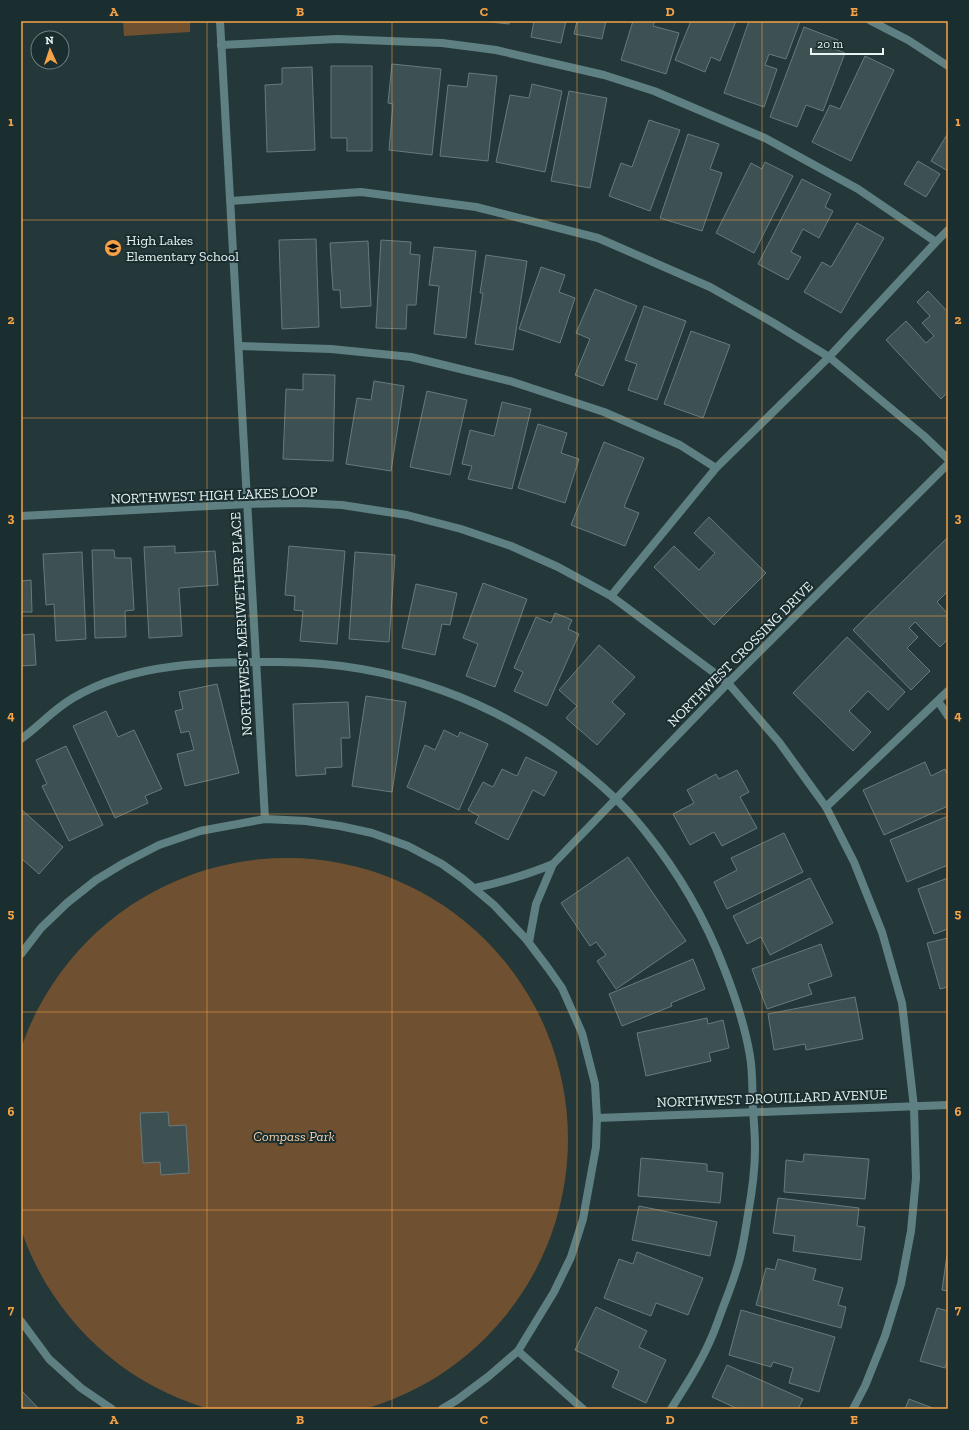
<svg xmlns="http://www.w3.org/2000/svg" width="969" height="1430" viewBox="0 0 969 1430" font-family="'Zilla Slab',serif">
<rect width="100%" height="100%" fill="#243839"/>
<path fill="#6f5031" d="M123 21H190V32L124 36Z
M6 1139a281 281 0 1 1 562 0a281 281 0 1 1-562 0Z"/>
<path fill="#3d5153" stroke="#667b7d" d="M482 21H509V24Z
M534 21H566L561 43 531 37Z
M577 21H606L602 39 574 34Z
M633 21H655L653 26 679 33 666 74 621 60Z
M691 21H736L720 61 711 57 705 72 675 60Z
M749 21H800L786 59 769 54 765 65 777 69 764 107 724 93Z
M804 27 838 40 835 49 845 53 823 111 806 105 797 127 770 117Z
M865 56 894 70 851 161 812 142 830 105 840 109Z
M392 64 441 69 432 155 389 150 393 104 388 103Z
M331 66H372V151H347V138H331Z
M312 67 315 150 267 152 265 85 282 84V68Z
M469 73 497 76 488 161 440 156 448 85 467 87Z
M532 84 562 91 545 172 496 162 510 95 529 98Z
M569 91 607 98 590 188 551 181Z
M649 120 680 130 650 211 609 196 621 163 632 167Z
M948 133V171L931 161Z
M688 134 719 144 710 169 722 173 702 231 660 218Z
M918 161 940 174 926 197 904 184Z
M765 162 793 176 754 253 716 233 751 163 762 169Z
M802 179 831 194 825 207 833 211 819 238 803 229 791 252 801 257 788 280 758 264Z
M857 223 884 238 841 313 804 292 822 262 831 267Z
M316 239 319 327 282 329 279 240Z
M381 240 411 242 410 254 420 255 416 305H407L406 329 376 328Z
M368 241 371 306 341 308 340 290H333L330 243Z
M434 247 476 251 466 338 434 334 439 286 429 285Z
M486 255 527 261 513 350 475 344 483 293H480Z
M541 267 565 275 559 292 575 298 560 343 519 329Z
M595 289 637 306 603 386 575 375 590 339 576 333Z
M928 291 948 312V392L941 399 886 340 906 321 926 343 934 336 922 323 930 316 917 302Z
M644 306 686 321 657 400 628 390 637 364 625 360Z
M691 331 730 345 703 418 664 404Z
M303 374 335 375 333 461 283 459 286 389 303 390Z
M374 381 404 386 391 471 346 464 357 398 371 400Z
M427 391 467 400 450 475 410 467Z
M502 402 531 409 512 489 468 479 472 466 462 464 470 430 494 436Z
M538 424 567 433 561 453 579 459 565 503 518 488Z
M604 442 644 458 624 507 639 513 625 546 571 525Z
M709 517 766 573 714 625 654 567 674 546 699 570 715 553 694 533Z
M948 537V591L937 602 948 614V639L940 647 915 622 909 628 918 637 907 648 930 671 911 690 853 630Z
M175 546V553L215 551 218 585 179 588 182 636 149 638 144 547Z
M289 546 345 551 337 644 300 641 303 611 294 610 295 596 285 595Z
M92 550H114L115 558H131L134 610 125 611 126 637 95 638Z
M82 552 86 639 56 641 54 604 46 605 43 554Z
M355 552 395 555 389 642 349 639Z
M31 580 32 612H21V581Z
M483 583 527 599 495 687 466 676 478 644 463 638Z
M416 584 457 593 450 625 442 624 435 655 402 648Z
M555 613 572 620 568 629 579 634 547 706 514 691 523 672 514 668 536 617 551 623Z
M34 634 36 665 21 666V635Z
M847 637 905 692 888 710 868 691 849 711 871 732 853 751 793 693Z
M599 645 635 677 612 702 625 714 597 745 566 718 577 706 559 690Z
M217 684 239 773 185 786 177 754 194 750 189 731 181 733 175 711 183 709 179 692Z
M366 696 406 702 392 792 352 786Z
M348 702 350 738H341L342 767 325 768 326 774 296 776 293 704Z
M106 711 118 737 134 730 162 789 145 796 148 803 115 818 73 726Z
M444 730 458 737 460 732 488 744 459 810 407 787 425 745 435 750Z
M66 746 103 825 69 841 42 786 47 784 36 760Z
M526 757 557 772 544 796 533 790 508 840 475 823 479 816 468 810 483 782 493 787 502 769 517 776Z
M925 762 931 776 945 769 948 776V806L884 835 863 790Z
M737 770 749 792 740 797 757 828 722 846 714 832 690 845 673 814 694 803 687 790 716 774 719 779Z
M21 809 63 847 39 874 21 858Z
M948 816V865L907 882 890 840Z
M784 833 803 872 727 909 714 882 737 870 731 858Z
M628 857 686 941 616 989 597 961 606 955 596 942 590 946 561 903Z
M810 878 833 923 770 955 761 937 747 944 733 916Z
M948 878V929L934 934 918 889Z
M948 938V987L940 989 927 943Z
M821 944 832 976 808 984 812 994 767 1009 752 969Z
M693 959 705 989 671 1003 672 1006 622 1026 609 994Z
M855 997 863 1039 806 1050 805 1044 774 1050 768 1014Z
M707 1018 708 1024 723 1020 729 1048 709 1053 711 1061 646 1076 637 1033Z
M168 1112 169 1126 186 1125 189 1173 161 1175 160 1162 143 1163 140 1113Z
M804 1154 869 1159 865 1199 784 1192 786 1160 803 1162Z
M641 1158 707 1164V1171L723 1173 720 1203 638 1196Z
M778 1198 859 1208 857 1226 865 1227 861 1260 793 1251 795 1236 773 1233Z
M639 1206 717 1222 710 1256 632 1240Z
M637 1252 703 1278 688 1315 656 1303 651 1316 604 1298 619 1259 633 1264Z
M947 1255H948V1291L942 1290Z
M778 1259 816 1269 813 1280 843 1288 838 1305 846 1307 841 1328 756 1305 766 1268 775 1270Z
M596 1307 647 1331 639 1347 666 1360 646 1403 612 1387 619 1371 575 1350Z
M937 1308 948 1311V1358L945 1368 920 1361Z
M741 1310 835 1337 819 1392 789 1383 793 1368 773 1362 771 1367 729 1355Z
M727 1365 803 1399 798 1409H738L712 1397Z
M21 1390 39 1409H21Z
M909 1399 935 1409H905Z"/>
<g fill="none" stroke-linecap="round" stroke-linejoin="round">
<path stroke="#5f8083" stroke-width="8" d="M221 45 337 39 442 43 496 50 604 75 654 91 765 138 858 189 936 242
M239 346 331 349 411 357 510 381 604 412 680 445 716 468
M611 596 716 468 829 357 936 242 948 230
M938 701 948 716
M21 739C39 726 54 709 73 698 134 662 210 662 279 662 390 662 498 700 584 771 606 789 627 808 645 831 678 872 705 918 724 968 735 996 745 1026 750 1056 753 1073 752 1092 753 1109 754 1122 755 1135 755 1149 755 1171 752 1192 748 1214 746 1227 744 1240 741 1253 738 1268 732 1283 727 1297 722 1309 718 1322 713 1334 702 1361 686 1385 671 1409
M826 807 948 691"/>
<path stroke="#5f8083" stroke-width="8" d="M220 21 265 819
M871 21 908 40 948 66
M230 201 361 192 476 207 598 238 710 287 772 322 829 357 924 436 948 459
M21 516 247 504 301 503 342 505 407 515 461 529 511 546 558 567 611 596 728 683 779 742 826 807 854 862 882 932 902 1003 914 1107 916 1178 911 1231 901 1284 885 1336 865 1386 853 1409
M597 1118 948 1105
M518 1351 583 1409"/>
<path stroke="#5f8083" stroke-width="8" d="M475 888C502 882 527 875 553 864
M529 942 536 904 553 864 728 683 948 464
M21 954 41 928 67 903 96 880 124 863 159 845 200 831 265 819 306 821 340 826 372 833 408 846 442 864 463 879 494 905 526 939 548 968 562 988 582 1033 595 1084 597 1118 596 1147 583 1219 571 1257 554 1292 518 1351 489 1376 457 1400 442 1409
M21 1321 49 1359 81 1388 112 1409"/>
</g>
<path fill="none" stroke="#f6a246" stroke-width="1" stroke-opacity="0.55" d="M207 21V1409M392 21V1409M577 21V1409M762 21V1409M21 220H948M21 418H948M21 616H948M21 814H948M21 1012H948M21 1210H948"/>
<defs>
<g id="school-disc" transform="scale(0.9)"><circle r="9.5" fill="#f6a246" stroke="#1a2d2f"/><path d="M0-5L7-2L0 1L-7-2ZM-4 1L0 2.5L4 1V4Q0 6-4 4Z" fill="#111"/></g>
</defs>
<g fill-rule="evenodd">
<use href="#school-disc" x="113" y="248"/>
</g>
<g text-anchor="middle" stroke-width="4" stroke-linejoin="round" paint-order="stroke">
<g font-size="14" fill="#e7f3f4" stroke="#1a2d2f" text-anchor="start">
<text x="126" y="245">High Lakes<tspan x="126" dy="16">Elementary School</tspan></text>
</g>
<g font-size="14" fill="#e7f3f4" stroke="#1a2d2f">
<text transform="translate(214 495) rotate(-2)" y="5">NORTHWEST HIGH LAKES LOOP</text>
<text transform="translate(241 624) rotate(-93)" y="5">NORTHWEST MERIWETHER PLACE</text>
<text transform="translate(740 654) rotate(-45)" y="5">NORTHWEST CROSSING DRIVE</text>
<text transform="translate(772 1098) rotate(-2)" y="5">NORTHWEST DROUILLARD AVENUE</text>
</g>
<g font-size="14" font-style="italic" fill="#f8d0a9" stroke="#1a2d2f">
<text x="294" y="1141">Compass Park</text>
</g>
</g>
<rect width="969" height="1430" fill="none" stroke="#1a2d2f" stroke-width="44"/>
<g transform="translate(50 50) rotate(357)"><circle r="19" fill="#1a2d2f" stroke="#6c7c7e"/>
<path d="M0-3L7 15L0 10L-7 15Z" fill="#f6a246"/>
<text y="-6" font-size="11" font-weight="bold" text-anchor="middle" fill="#e7f3f4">N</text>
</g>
<path d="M811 48v6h72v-6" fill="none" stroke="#e7f3f4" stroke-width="2"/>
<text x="817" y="48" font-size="12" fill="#e7f3f4" stroke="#1a2d2f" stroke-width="3" paint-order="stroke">20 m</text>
<rect x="22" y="22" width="925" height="1386" fill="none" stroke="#f6a246" stroke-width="1.5"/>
<g font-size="13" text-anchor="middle" font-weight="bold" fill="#f6a246">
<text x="114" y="16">A</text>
<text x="300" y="16">B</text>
<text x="484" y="16">C</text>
<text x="670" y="16">D</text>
<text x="854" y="16">E</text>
<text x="11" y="126">1</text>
<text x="958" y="126">1</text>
<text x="11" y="324">2</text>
<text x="958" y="324">2</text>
<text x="11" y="522">3</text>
<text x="958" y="522">3</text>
<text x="11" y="720">4</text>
<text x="958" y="720">4</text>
<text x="11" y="918">5</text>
<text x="958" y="918">5</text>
<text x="11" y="1116">6</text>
<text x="958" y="1116">6</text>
<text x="11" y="1314">7</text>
<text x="958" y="1314">7</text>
<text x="114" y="1424">A</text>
<text x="300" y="1424">B</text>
<text x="484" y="1424">C</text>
<text x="670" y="1424">D</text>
<text x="854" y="1424">E</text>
</g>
</svg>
